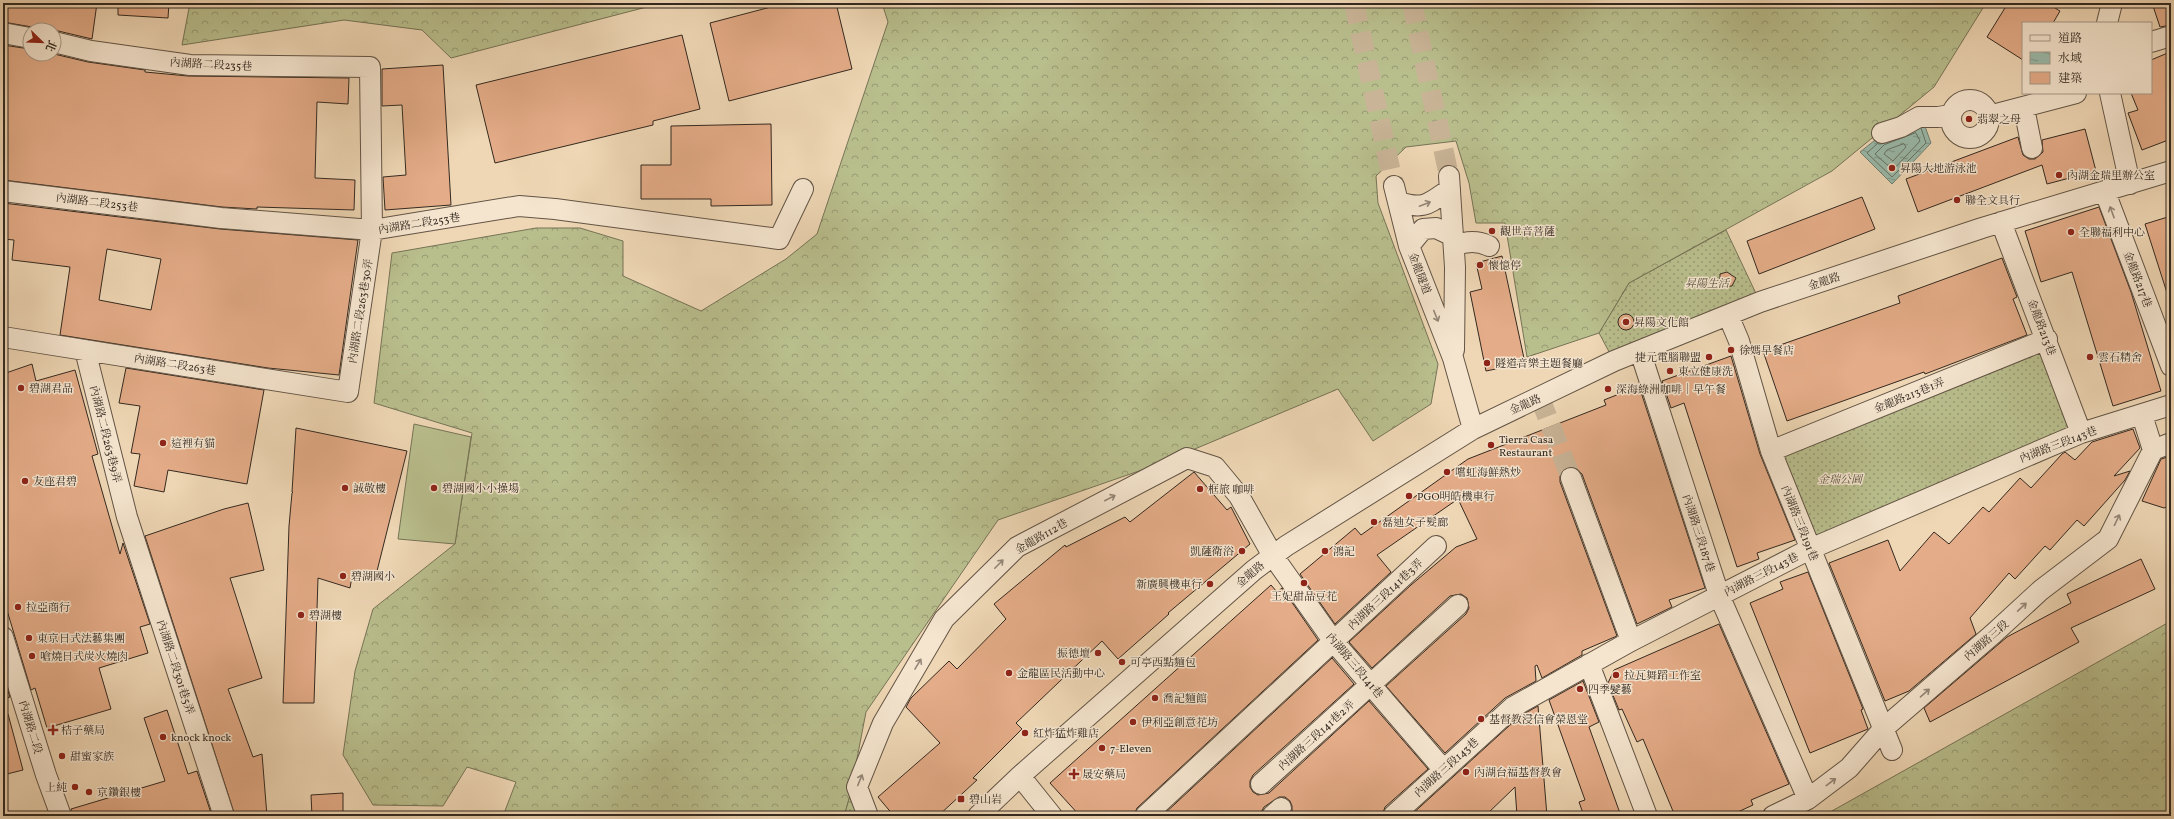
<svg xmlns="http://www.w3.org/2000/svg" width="2174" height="819" viewBox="0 0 2174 819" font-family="Vollkorn,'Noto Serif TC',serif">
<defs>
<pattern id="grass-dots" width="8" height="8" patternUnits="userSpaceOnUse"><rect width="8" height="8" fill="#b9be8d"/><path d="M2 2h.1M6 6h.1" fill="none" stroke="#979a73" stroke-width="1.8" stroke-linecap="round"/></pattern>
<pattern id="forest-crowns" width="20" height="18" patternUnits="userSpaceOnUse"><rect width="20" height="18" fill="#b9be8d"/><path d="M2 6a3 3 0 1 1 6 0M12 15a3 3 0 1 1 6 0" fill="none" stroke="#979a73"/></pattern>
<pattern id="water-ripples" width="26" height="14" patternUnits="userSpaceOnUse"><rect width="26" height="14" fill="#9abaaa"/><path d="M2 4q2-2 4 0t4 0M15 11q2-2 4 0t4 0" fill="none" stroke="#7e978a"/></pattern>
</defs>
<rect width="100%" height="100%" fill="#efd7b5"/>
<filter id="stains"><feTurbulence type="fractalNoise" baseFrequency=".005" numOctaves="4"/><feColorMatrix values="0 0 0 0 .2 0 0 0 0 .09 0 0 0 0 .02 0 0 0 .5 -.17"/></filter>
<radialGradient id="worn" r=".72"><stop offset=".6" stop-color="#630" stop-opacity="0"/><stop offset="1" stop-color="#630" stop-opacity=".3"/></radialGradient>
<path fill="url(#grass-dots)" stroke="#767456" d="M1726 230 1760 302 1614 361 1599 333 1629 283Z
M2047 339 2081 433 1810 549 1771 451Z
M850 795 868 816H844Z"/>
<path fill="url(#forest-crowns)" stroke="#767456" d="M190 3H662L451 58 422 30 344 20 182 45Z
M882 3H1986L1934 87 1832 171 1629 283 1599 333 1527 357 1505 223H1476L1469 183 1456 141 1406 147 1376 176 1378 203 1438 364 1431 404 1373 441 1338 389 1159 464 998 520 866 712 850 795 844 816H503L516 782 467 767 443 806 373 805 343 755 355 671 373 609 455 544 472 433 374 403 392 253 536 228H580L623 241V276L701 311 786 259 817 234 888 22Z
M2171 621V816H1823Z"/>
<path fill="#b9be8d" stroke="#767456" d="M414 424 471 437 455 544 398 539Z"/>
<path fill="url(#water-ripples)" stroke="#718073" d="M1923 121 1931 143 1892 184 1860 152 1879 137Z"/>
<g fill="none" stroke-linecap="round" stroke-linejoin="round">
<path stroke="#667265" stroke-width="1" d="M1916 133 1920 141 1893 170 1875 154 1884 145Z
M1878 143 1867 153 1892 177 1926 143 1921 128
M1904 144 1906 147 1893 161 1884 154 1887 150Z"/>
</g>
<path fill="#e4ac88" stroke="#332920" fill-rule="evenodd" d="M3 3H97L92 39 54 30H38L32 27 3 22Z
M118 3H169L168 18 118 15Z
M786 3H836L852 69 729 101 710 23Z
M2008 3H2047L2060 11 2053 23H2023V60L1987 37Z
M2152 3H2171V25L2160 27Z
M682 35 700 109 653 121V125L495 163 476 85Z
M3 45 30 49V54H54L88 62 145 70V72L188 76 349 78 348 104 317 102 315 178 355 180 354 210 257 207V209L222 207 3 180Z
M2171 48V139L2142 150 2128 113 2138 110 2131 93H2151V60L2170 52H2168L2167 49Z
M443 65 451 205 385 210 383 177 406 175 402 105 382 106V69Z
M771 124 772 205 711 206V199H641V165H671V126Z
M2085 129 2096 171 2047 184 2042 165 1918 212 1906 179 2018 137 2023 155 2029 159H2035L2043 152 2042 140Z
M1862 197 1875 229 1759 274 1747 241Z
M3 203 220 229 358 240 339 375 268 368 60 335 70 267 12 260 14 240 3 239ZM107 249 161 259 151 310 99 300Z
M2099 207 2131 292 2161 391 2113 406 2072 272 2041 282 2025 231Z
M2171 216V296H2168L2145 224Z
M1502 256 1525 363 1486 371 1470 292 1482 289 1476 263Z
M2002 258 2017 297 2013 299 2027 335 1925 374 1924 372 1787 421 1763 351 1900 303 1898 296Z
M1727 272 1736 278 1732 286 1720 287V274Z
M1618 322a8 8 0 1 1 16 0a8 8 0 1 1-16 0Z
M1731 356 1760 454 1795 540 1757 553 1759 559 1737 567 1684 403 1671 408 1662 381Z
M32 364 36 381 75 370 98 454 92 456 120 554 123 543 150 624 140 627 148 653 99 668 111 709 47 728 35 688 31 690 3 597V374Z
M126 368 264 390 247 484 168 470 164 492 134 486 140 454 131 453 140 406 119 403Z
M1639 386 1705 588 1669 600 1672 607 1637 624 1582 474 1573 467H1567L1560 476V482L1617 636 1582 651V655L1542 678 1537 665 1535 666 1536 681 1505 698 1445 753 1386 686 1466 614 1469 608 1467 598 1461 594 1450 596 1372 668 1349 642 1411 585 1456 547 1477 539 1458 499 1377 555 1391 572 1335 624 1300 574 1355 528 1361 535 1468 459 1606 405 1604 400Z
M296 428 407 451 376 575 353 571 350 588 318 578 314 703H283L289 526 292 493 293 492H292Z
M2133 429 2140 448 2114 476 2130 471 2125 480 2084 526 2077 520 2050 550 2045 546 2015 579 2009 573 1970 618 1976 634 1909 691 1885 701 1829 563 1888 540 1900 571 1934 532 1949 544 1983 507 1989 512 2020 478 2031 488 2062 454 2065 452 2075 460 2092 442Z
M2171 456V505L2164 508 2142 501 2161 459Z
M1194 472 1227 510 1231 507 1250 544 1168 613 1169 614 1118 659 1102 641 1016 723 1022 729 973 778 977 780 938 816H894L878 797 940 743 906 707 911 698 949 661 957 669 1006 619 994 604 1065 545 1066 547 1125 517 1130 522Z
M248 503 264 570 230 578 262 678 228 689 253 757 262 754 267 816H235L145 536 224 509Z
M2141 559 2155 589 2071 628 2079 642 1930 722 1924 708 2007 637 2071 603 2067 594Z
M1808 572 1863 709 1861 710 1868 729 1810 753 1750 603 1783 589 1780 582Z
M1271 585 1277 592 1282 588 1318 640 1137 808 1134 816H1080L1050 783Z
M1719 624 1789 784 1751 800 1753 805 1729 816H1675L1643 739 1637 742 1622 709 1619 710 1608 683 1614 670Z
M1332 658 1354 684 1253 775 1250 781V787L1253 792 1258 795 1269 793 1369 701 1428 769 1385 807 1382 816H1295L1292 812V806L1290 801 1285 797H1279L1264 807 1259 816H1162Z
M3 676 10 697 3 699Z
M1583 681 1599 722 1589 727 1621 816H1584L1579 802 1585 800 1549 700Z
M1538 706 1547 816H1517L1515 787 1485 816H1410L1520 716Z
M167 710 188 774 197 771 212 816H72L71 809 165 781 144 718Z
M3 714H8L23 770 3 775Z
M343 793V816H312L311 795Z"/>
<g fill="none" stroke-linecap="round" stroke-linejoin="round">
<path stroke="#c9b497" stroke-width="20" stroke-dasharray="20 10" stroke-linecap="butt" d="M1354 3 1394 186
M1412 3 1449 176
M1540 398 1571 478"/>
<g stroke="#625445" stroke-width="22">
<path id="minor" d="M2107 23 2112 3
M3 33 30 38
M2151 42 2171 36
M2110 93 2130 184
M1951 119a19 19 0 1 1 38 0a19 19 0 1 1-38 0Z
M2024 108 2032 148
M1989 116 2076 93
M1882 133 1901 127 1919 117H1938L1951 115
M1449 176 1455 267 1454 350
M1394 186 1409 246 1453 358 1473 429
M3 191 221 218 372 230 519 206 555 209 779 239 803 189
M2105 192 2171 366
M1398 202C1425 210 1428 204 1450 189
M2001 222 2081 433
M1409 246 1423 229 1436 228 1453 236
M1454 246C1466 241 1477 240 1489 246
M1728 315 1739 341 1771 451 1892 750
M3 337 348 392 372 230 370 67 190 65 91 51 54 42
M85 350 127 517 224 816
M1640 351 1719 595 1808 799
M2142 415 2153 450
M1771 451 2047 339
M1571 478 1631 641
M3 637 46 775 61 816
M1589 664 1647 816
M1020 776 1052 816
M1261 784 1458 605
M868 816 857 787 883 723 944 619 1017 547 1187 458 1215 467 1239 496 1273 556 1334 642 1443 769
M978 816 1020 776 1254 570 1286 546 1473 429 1614 361 1760 302 1982 228 2171 171
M1145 816 1436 546
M1272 816 1281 808
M1393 816 1513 707 1631 641 1810 549 2081 433 2171 405
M1773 816 1808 799 1849 768 1884 728 1993 634 2041 590 2108 539 2153 450 2171 443"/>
</g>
<use href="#minor" stroke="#f5e5cf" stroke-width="20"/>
</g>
<defs><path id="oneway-shaft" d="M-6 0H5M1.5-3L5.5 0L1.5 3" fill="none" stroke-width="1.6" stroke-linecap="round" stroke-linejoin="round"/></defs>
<g stroke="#948778">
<use href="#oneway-shaft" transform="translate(1425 204) rotate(-21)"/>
<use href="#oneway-shaft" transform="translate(2112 212) rotate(-110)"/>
<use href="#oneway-shaft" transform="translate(1436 316) rotate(68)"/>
<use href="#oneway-shaft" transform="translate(1110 498) rotate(-27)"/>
<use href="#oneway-shaft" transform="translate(2117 520) rotate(-64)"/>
<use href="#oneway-shaft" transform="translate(999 564) rotate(-45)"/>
<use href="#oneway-shaft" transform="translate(2022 607) rotate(-43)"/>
<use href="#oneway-shaft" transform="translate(918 664) rotate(-59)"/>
<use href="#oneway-shaft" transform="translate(1925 693) rotate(-41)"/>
<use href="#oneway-shaft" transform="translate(860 780) rotate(-68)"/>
<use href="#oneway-shaft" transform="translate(1831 782) rotate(-37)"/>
</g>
<g fill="#8f2418" stroke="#f5e5cf" stroke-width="1.5">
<circle cx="1969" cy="119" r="4"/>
<circle cx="1892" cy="168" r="4"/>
<circle cx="2059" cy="175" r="4"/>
<circle cx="1957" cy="200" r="4"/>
<circle cx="1492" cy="231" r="4"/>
<circle cx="2071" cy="232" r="4"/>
<circle cx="1480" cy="265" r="4"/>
<circle cx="1626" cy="322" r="4"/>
<circle cx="1731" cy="350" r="4"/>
<circle cx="1709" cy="357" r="4"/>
<circle cx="2090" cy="357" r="4"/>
<circle cx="1487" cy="363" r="4"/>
<circle cx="1670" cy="371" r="4"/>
<circle cx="21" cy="388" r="4"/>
<circle cx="1608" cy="389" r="4"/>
<circle cx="163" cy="443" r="4"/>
<circle cx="1491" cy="445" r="4"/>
<circle cx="1447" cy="472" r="4"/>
<circle cx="25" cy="481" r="4"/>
<circle cx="345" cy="488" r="4"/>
<circle cx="434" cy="488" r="4"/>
<circle cx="1200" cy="489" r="4"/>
<circle cx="1409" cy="496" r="4"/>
<circle cx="1374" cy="522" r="4"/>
<circle cx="1242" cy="551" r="4"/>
<circle cx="1325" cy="551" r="4"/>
<circle cx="343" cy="576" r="4"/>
<circle cx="1304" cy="583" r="4"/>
<circle cx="1210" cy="584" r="4"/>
<circle cx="18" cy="607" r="4"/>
<circle cx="301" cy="615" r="4"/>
<circle cx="29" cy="638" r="4"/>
<circle cx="1098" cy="653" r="4"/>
<circle cx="32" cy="656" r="4"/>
<circle cx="1122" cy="662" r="4"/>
<circle cx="1009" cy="673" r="4"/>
<circle cx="1616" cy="675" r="4"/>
<circle cx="1580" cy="689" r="4"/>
<circle cx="1155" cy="698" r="4"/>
<circle cx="1481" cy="719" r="4"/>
<circle cx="1133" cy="722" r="4"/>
<path d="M51 724h4v4h4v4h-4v4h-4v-4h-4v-4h4z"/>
<circle cx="1025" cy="733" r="4"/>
<circle cx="163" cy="737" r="4"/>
<circle cx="1102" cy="748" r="4"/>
<circle cx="62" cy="756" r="4"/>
<circle cx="1466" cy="772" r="4"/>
<path d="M1072 768h4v4h4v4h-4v4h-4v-4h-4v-4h4z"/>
<circle cx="75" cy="787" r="4"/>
<circle cx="89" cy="792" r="4"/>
<rect x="957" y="795" width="8" height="8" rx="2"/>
</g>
<g text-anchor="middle" stroke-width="3" stroke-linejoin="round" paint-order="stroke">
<g font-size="11" fill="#332920" stroke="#f5e5cf">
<text transform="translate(211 64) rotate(3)" y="4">內湖路二段235巷</text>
<text transform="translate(97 202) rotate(7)" y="4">內湖路二段253巷</text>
<text transform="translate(419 223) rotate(-9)" y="4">內湖路二段253巷</text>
<text transform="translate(1420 273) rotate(69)" y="4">金龍隧道</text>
<text transform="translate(2138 279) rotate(69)" y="4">金龍路217巷</text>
<text transform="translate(1824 281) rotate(-18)" y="4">金龍路</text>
<text transform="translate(360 311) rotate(-81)" y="4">內湖路二段263巷30弄</text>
<text transform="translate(2042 327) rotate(69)" y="4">金龍路213巷</text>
<text transform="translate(175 364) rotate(9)" y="4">內湖路二段263巷</text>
<text transform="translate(1909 395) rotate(-22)" y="4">金龍路213巷1弄</text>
<text transform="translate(1525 404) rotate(-24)" y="4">金龍路</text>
<text transform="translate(106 434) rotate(76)" y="4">內湖路二段263巷9弄</text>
<text transform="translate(2058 444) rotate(-21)" y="4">內湖路三段143巷</text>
<text transform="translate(1800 523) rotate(68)" y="4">內湖路三段191巷</text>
<text transform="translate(1699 533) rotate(72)" y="4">內湖路三段187巷</text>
<text transform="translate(1041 536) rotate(-30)" y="4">金龍路112巷</text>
<text transform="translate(1250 574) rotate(-40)" y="4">金龍路</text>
<text transform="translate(1761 574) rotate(-27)" y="4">內湖路三段143巷</text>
<text transform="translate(1385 594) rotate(-43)" y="4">內湖路三段141巷3弄</text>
<text transform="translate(1986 640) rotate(-41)" y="4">內湖路三段</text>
<text transform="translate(1355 665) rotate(50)" y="4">內湖路三段141巷</text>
<text transform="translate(176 667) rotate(72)" y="4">內湖路二段301巷5弄</text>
<text transform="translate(31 727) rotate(73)" y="4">內湖路二段</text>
<text transform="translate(1316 735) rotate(-42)" y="4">內湖路三段141巷2弄</text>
<text transform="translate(1446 767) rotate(-42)" y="4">內湖路三段143巷</text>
</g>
<g font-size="11" fill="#332920" stroke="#f5e5cf" text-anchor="start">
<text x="1977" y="123">翡翠之母</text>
<text x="1900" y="172">昇陽大地游泳池</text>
<text x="2067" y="179">內湖金瑞里辦公室</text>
<text x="1965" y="204">聯全文具行</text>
<text x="1500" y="235">觀世音菩薩</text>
<text x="2079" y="236">全聯福利中心</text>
<text x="1488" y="269">懷憶停</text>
<text x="1634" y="326">昇陽文化館</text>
<text x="1739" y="354">徐媽早餐店</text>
<text x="1701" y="361" text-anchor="end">捷元電腦聯盟</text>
<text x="2098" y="361">雲石精舍</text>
<text x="1495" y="367">隧道音樂主題餐廳</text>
<text x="1678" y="375">東立健康洗</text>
<text x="29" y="392">碧湖君品</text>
<text x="1616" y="393">深海綠洲咖啡｜早午餐</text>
<text x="1499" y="443">Tierra Casa<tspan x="1499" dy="13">Restaurant</tspan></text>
<text x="171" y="447">這裡有貓</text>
<text x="1455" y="476">嚐虹海鮮熱炒</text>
<text x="33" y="485">友座君碧</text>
<text x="353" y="492">誠敬樓</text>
<text x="442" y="492">碧湖國小小操場</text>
<text x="1208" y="493">框旅 咖啡</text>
<text x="1417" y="500">PGO明皓機車行</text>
<text x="1382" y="526">磊迪女子髮廊</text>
<text x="1234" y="555" text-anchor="end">凱薩衛浴</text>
<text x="1333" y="555">鴻記</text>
<text x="351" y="580">碧湖國小</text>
<text x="1202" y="588" text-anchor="end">新廣興機車行</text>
<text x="1304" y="600" text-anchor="middle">王妃甜品豆花</text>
<text x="26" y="611">拉亞商行</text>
<text x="309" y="619">碧湖樓</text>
<text x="37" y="642">東京日式法藝集團</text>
<text x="1090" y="657" text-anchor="end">振德壇</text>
<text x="40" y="660">嗆燒日式炭火燒肉</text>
<text x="1130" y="666">可亭西點麵包</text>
<text x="1017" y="677">金龍區民活動中心</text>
<text x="1624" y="679">拉瓦舞蹈工作室</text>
<text x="1588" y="693">四季髪藝</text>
<text x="1163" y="702">喬記麵館</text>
<text x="1489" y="723">基督教浸信會榮恩堂</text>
<text x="1141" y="726">伊利亞創意花坊</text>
<text x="61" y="734">桔子藥局</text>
<text x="1033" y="737">紅炸猛炸雞店</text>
<text x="171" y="741">knock knock</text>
<text x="1110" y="752">7-Eleven</text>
<text x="70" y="760">甜蜜家族</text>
<text x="1474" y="776">內湖台福基督教會</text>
<text x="1082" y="778">晟安藥局</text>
<text x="67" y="791" text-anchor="end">上純</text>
<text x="97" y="796">京鑽銀樓</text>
<text x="969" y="803">碧山岩</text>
</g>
<g font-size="11" font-style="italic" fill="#544e3b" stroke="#f5e5cf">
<text x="1707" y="287">昇陽生活</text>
<text x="1840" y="483">金瑞公園</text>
</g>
</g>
<rect width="2174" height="819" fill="none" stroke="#efd7b5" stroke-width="16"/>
<rect x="4" y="4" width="2166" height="811" fill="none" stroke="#332920" stroke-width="2"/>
<rect x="8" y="8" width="2158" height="803" fill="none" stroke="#332920"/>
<rect x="2022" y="22" width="130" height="72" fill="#f5e5cf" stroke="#a79a89"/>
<rect x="2030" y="35" width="20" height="6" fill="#f5e5cf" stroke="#a79a89"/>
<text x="2058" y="42" font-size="12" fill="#332920">道路</text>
<rect x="2030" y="52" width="20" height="12" fill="url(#water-ripples)" stroke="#a79a89"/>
<text x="2058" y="62" font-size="12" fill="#332920">水域</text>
<rect x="2030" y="72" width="20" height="12" fill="#e4ac88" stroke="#a79a89"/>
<text x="2058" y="82" font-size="12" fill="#332920">建築</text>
<g transform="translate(42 42) rotate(113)"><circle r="19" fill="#f5e5cf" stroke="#a79a89"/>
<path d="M0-3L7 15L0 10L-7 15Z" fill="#8f2418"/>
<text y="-6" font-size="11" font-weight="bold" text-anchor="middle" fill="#332920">北</text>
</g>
<rect width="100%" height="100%" filter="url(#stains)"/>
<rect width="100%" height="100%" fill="url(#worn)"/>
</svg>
